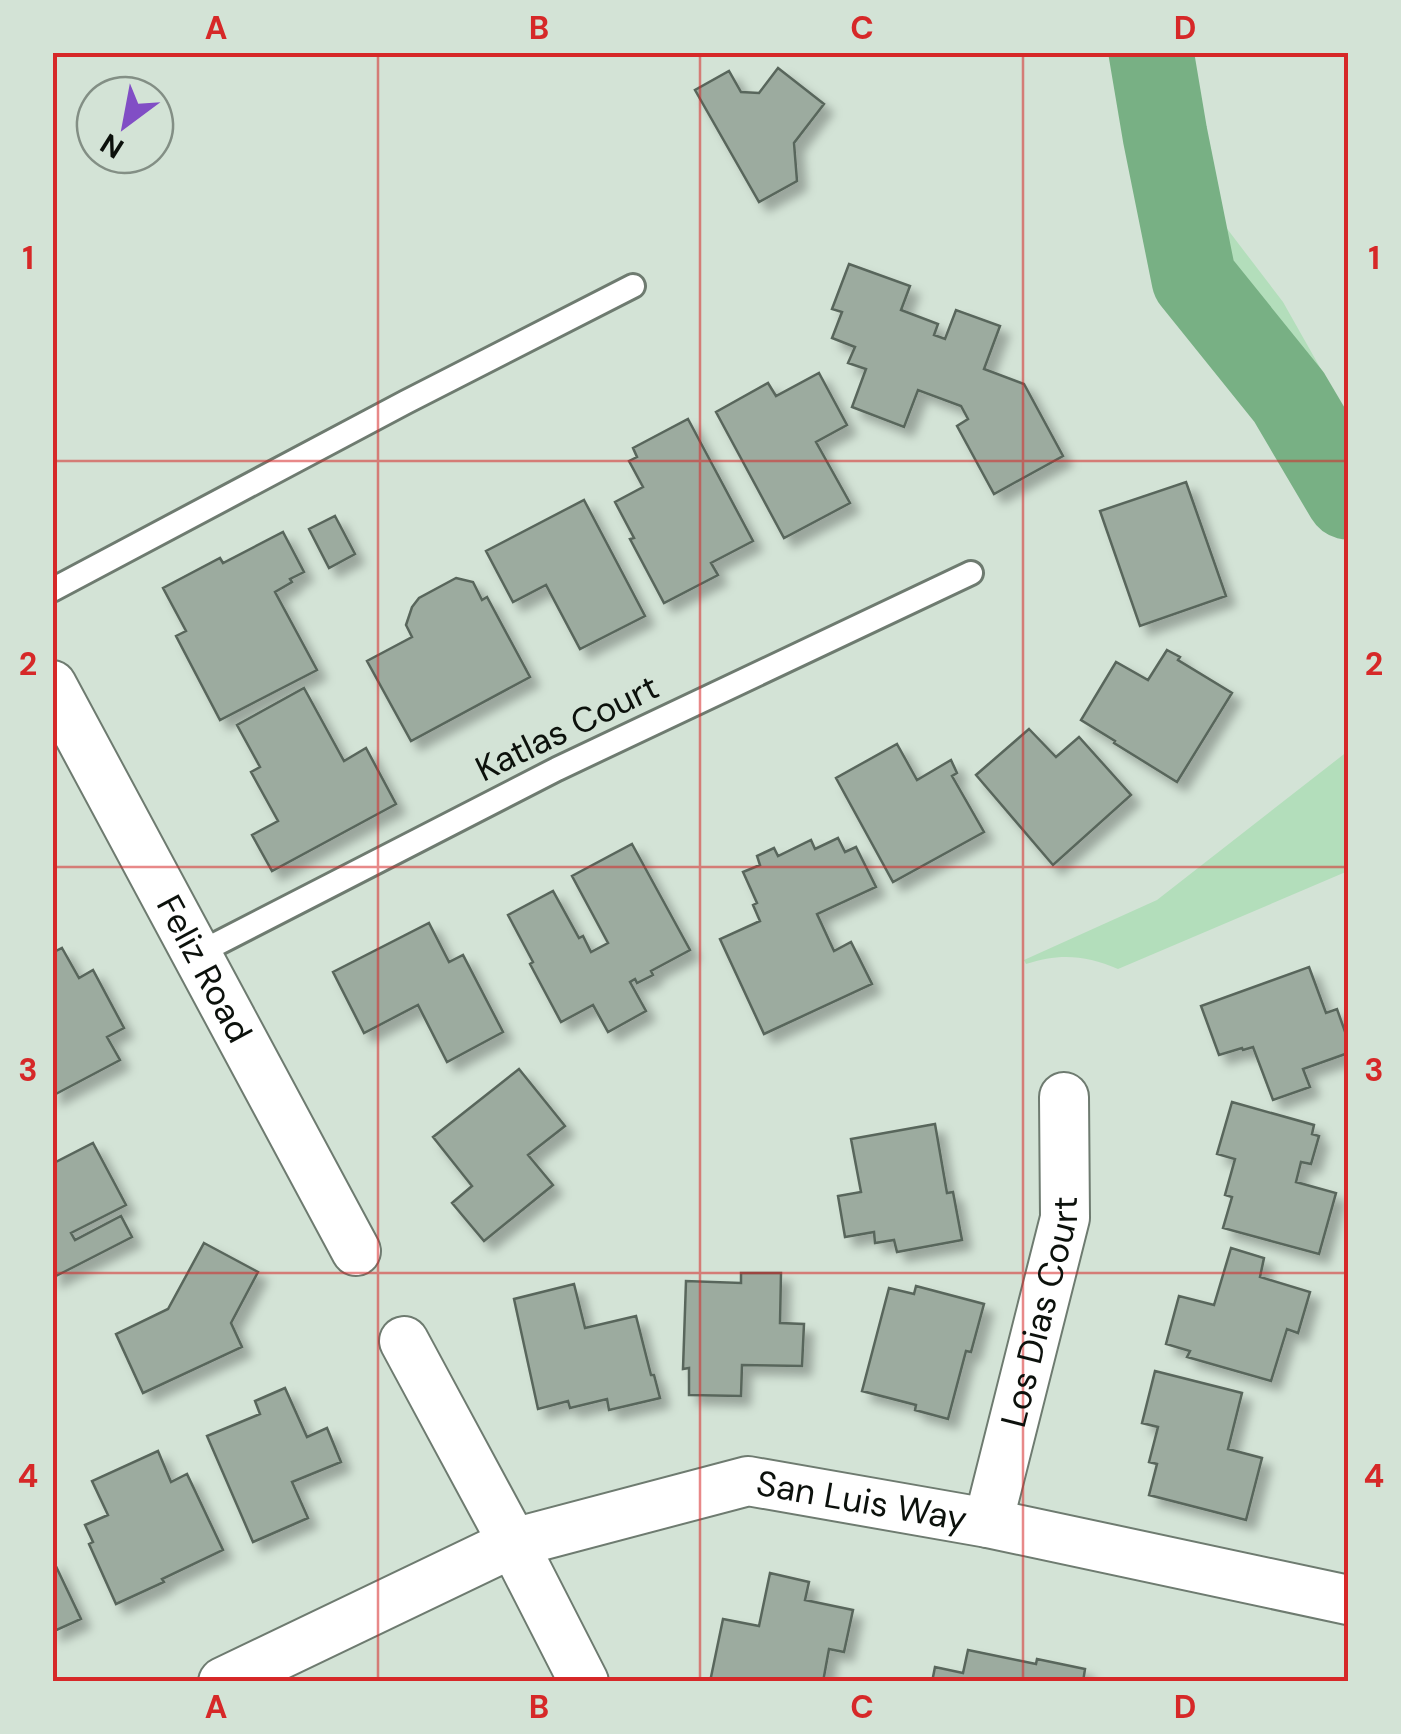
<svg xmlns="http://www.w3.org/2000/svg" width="1401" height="1734" viewBox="0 0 1401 1734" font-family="'DM Sans',sans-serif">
<defs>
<filter id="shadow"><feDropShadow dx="9" dy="9" stdDeviation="5" flood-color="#0004"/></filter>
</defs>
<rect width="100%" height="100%" fill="#d3e3d6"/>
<path fill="#b3debb" d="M1127 53H1183V129L1225 226 1283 302 1348 417V433L1278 337 1203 209 1156 117Z
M1348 751V871L1118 969C1086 955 1059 953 1026 964L1024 960 1157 900Z"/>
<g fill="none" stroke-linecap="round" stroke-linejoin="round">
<path stroke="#78b084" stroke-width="85" d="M1151 52 1165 135 1194 279 1289 397 1348 497"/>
</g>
<path fill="#9cab9f" stroke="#59665b" stroke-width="2.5" filter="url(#shadow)" d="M778 68 824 104 794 143 797 181 759 202 695 90 729 71 741 92 759 93Z
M849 264 910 286 901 310 938 324 934 335 945 339 956 310 1000 326 984 369 1024 384 1063 456 994 494 957 426 968 419 961 406 918 390 904 427 852 407 866 369 848 363 855 347 832 338 842 312 832 309Z
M819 373 847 425 816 442 850 503 784 538 716 412 768 383 776 396Z
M688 419 753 541 711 563 718 575 664 603 630 539 634 538 615 502 643 487 629 461 637 457 633 448Z
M1186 482 1226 596 1140 626 1100 511Z
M584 500 645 616 580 649 546 585 513 602 486 551Z
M335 516 355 554 329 568 309 529Z
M283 532 304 572 290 579 292 582 275 592 317 670 220 720 176 636 186 631 163 588 220 558 223 563Z
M456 578 473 582 482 600 487 597 530 677 411 741 367 661 412 637 406 625 412 607 419 598Z
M1167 650 1180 657 1178 660 1232 693 1177 782 1114 743 1115 741 1081 720 1116 662 1148 680Z
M304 688 344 761 366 748 396 804 272 871 252 835 278 821 251 772 260 767 237 725Z
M1029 729 1056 757 1079 737 1131 795 1053 865 976 775Z
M897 744 917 780 951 760 957 773 952 776 984 832 893 882 836 778Z
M838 838 845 852 856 847 876 887 817 914 834 951 851 942 872 984 764 1034 720 939 760 921 753 905 757 903 743 872 760 865 757 856 774 848 778 856 811 840 815 849Z
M632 844 690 950 651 971 653 975 637 983 635 979 630 982 646 1011 608 1032 593 1005 561 1022 530 964 533 962 508 915 553 891 579 938 583 936 591 952 608 943 572 876Z
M429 923 449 962 463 955 503 1032 447 1062 418 1005 364 1033 333 972Z
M62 948 79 978 93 970 124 1028 107 1037 120 1060 52 1096V953Z
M1309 967 1326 1013 1337 1009 1348 1040V1053L1303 1069 1310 1087 1273 1100 1253 1047 1243 1050 1242 1048 1219 1055 1201 1006Z
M519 1069 565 1126 528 1155 553 1185 484 1241 452 1203 472 1186 433 1137Z
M1232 1102 1314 1125 1312 1134 1319 1136 1311 1164 1301 1162 1296 1182 1336 1193 1319 1254 1223 1228 1232 1197 1225 1195 1235 1159 1217 1154Z
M935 1124 947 1193 953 1192 962 1240 897 1252 894 1240 875 1243 874 1232 845 1237 838 1196 861 1192 851 1139Z
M93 1143 126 1205 71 1233 75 1240 121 1216 132 1237 52 1278V1164Z
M204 1243 258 1272 231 1323 242 1347 143 1393 116 1334 168 1309Z
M1231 1248 1264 1258 1260 1277 1310 1292 1298 1333 1287 1329 1271 1381 1187 1357 1190 1351 1166 1344 1179 1296 1214 1305Z
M741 1273H781L780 1323 804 1324 802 1366 742 1365 741 1396 689 1395V1368L683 1369 686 1281 741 1283Z
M574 1284 585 1328 636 1316 651 1375H654L660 1398 609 1410 607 1399 570 1408 568 1401 538 1409 514 1299Z
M916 1286 984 1304 971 1352 966 1351 948 1419 915 1410 916 1405 862 1391 889 1288 914 1294Z
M1155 1371 1242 1393 1228 1449 1262 1458 1246 1520 1149 1495 1157 1464 1149 1462 1158 1427 1142 1423Z
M285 1388 307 1437 327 1428 341 1462 292 1482 308 1518 253 1542 207 1436 260 1414 255 1401Z
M158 1451 171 1482 187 1474 223 1550 162 1579 164 1582 116 1604 89 1544 93 1542 85 1525 108 1515 92 1481Z
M52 1558 81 1619 52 1632Z
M770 1573 809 1582 805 1600 853 1610 844 1652 829 1649 823 1682H733L711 1677 723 1619 759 1626Z
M968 1650 1036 1664 1037 1659 1085 1669 1083 1682H932L935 1667 963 1673Z"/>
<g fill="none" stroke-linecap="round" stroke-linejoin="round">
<g stroke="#6e7b70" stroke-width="28">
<path id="service" d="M52 590 406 402 633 286
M197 954 557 769 971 573"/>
</g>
<g stroke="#6e7b70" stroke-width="52">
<g id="minor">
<path id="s1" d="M52 685 356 1251"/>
<path d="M404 1341 513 1543 584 1682"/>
<path id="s2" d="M988 1523 1065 1218 1064 1097"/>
<path id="s3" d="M223 1682 513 1543 748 1481 988 1523 1348 1600"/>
</g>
</g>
<use href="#service" stroke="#fff" stroke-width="22"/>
<use href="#minor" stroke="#fff" stroke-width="48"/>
</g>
<path fill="none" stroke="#d62828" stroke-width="2.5" stroke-opacity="0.55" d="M378 52V1682M700 52V1682M1023 52V1682M52 461H1348M52 867H1348M52 1273H1348"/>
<g text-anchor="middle" stroke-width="9" stroke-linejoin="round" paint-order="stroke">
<g font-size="35" fill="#0c110c" stroke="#d3e3d6">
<text transform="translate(567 728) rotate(-26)" y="12">Katlas Court</text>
<text dy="12" stroke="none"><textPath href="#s1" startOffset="322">Feliz Road</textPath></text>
<text dy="12" stroke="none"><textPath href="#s2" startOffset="218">Los Dias Court</textPath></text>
<text dy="12" stroke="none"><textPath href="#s3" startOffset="680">San Luis Way</textPath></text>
</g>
</g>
<rect width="1401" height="1734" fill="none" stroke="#d3e3d6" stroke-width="110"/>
<g transform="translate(125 125) rotate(212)"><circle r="48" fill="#d3e3d6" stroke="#838f85" stroke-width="2.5"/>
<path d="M0-8L18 38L0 25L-18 38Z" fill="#814ec5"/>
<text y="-15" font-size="28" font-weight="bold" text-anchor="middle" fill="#0c110c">N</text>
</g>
<rect x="55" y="55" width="1291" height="1624" fill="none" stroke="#d62828" stroke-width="4"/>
<g font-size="32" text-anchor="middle" font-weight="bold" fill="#d62828">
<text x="216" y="39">A</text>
<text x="539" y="39">B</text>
<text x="862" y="39">C</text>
<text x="1185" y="39">D</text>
<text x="28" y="269">1</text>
<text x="1374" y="269">1</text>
<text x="28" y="675">2</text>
<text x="1374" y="675">2</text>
<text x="28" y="1081">3</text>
<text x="1374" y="1081">3</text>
<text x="28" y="1487">4</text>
<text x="1374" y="1487">4</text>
<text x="216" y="1718">A</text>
<text x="539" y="1718">B</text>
<text x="862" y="1718">C</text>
<text x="1185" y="1718">D</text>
</g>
</svg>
